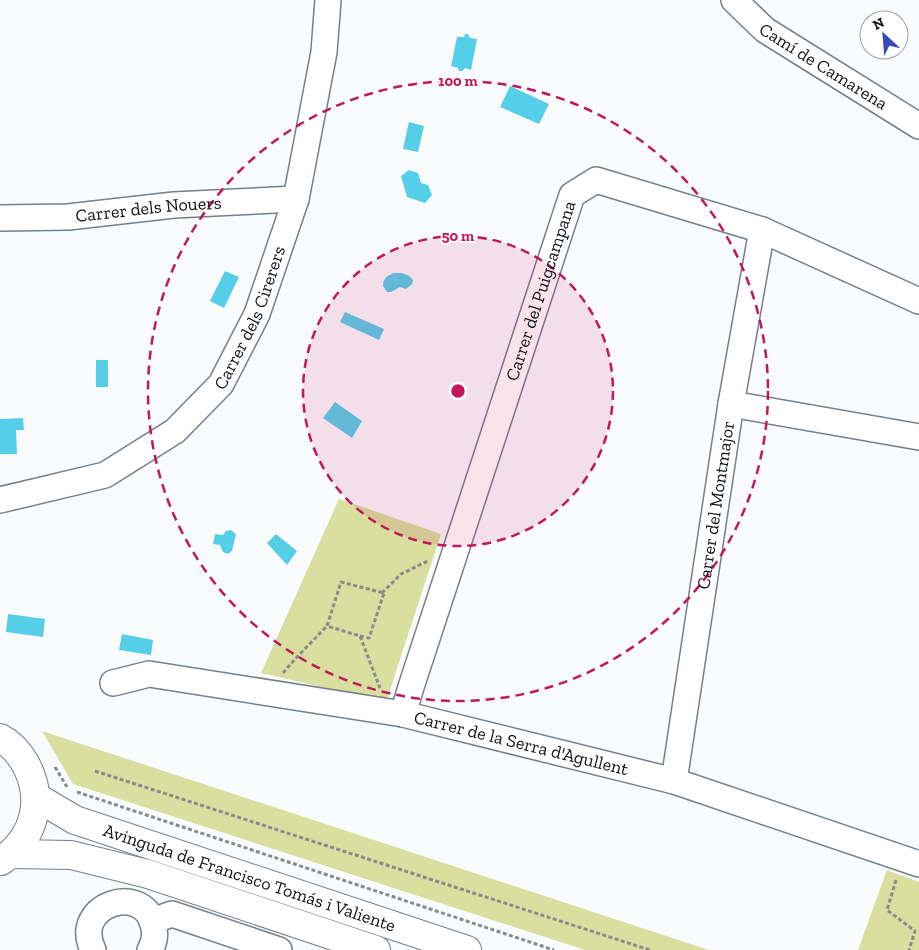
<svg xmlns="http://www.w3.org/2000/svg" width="919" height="950" viewBox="0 0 919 950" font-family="'Zilla Slab',serif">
<rect width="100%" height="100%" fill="#f9fbfd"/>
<path fill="#d8df9f" d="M339 499 441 534 386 702 261 673Z
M42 731 709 950H585L73 784Z
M887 870 919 882V950H858Z"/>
<path fill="#55cfe7" d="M465 34H468L470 38 477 39 471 70 465 68 462 71H459L458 68 451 66 457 37H464Z
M510 86 549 104 539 124 500 107Z
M409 122 424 126 418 152 403 149Z
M409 170 418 173 421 183 428 185 432 195 425 203 407 197 401 176Z
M225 271 239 277 224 308 210 301Z
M394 273C402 273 408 273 413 280L412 284 406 289 400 287 391 292H387L383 286C383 278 387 276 394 273Z
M345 312 384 329 379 340 340 322Z
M96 360H108V387H96Z
M335 402 362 421 352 438 323 418Z
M23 418 24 430H16L17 454H0V419Z
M231 530 236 534 232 551 228 554 223 552 220 545 213 544 215 534 223 535 226 531Z
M276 534 297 551 287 565 267 543Z
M8 614 45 619 43 637 6 632Z
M122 634 153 640 151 655 119 650Z"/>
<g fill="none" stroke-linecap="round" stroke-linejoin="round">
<g stroke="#777f88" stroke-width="28">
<g id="minor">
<path id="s1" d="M734 0 765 30 919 126"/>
<path id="s2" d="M0 218 68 217 174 205 296 199"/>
<path d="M731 404 919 437"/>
<path id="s3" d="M0 500 105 475 175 431 221 384 257 314 296 199 324 52 328 0"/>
<path id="s4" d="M113 683 149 674 403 714 674 781 919 864"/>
<path id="s5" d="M403 714 411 687 572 195 596 180 762 230 919 301"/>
<path id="s6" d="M674 781 731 404 762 230"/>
<path d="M152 921 172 914 279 950"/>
<path d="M93 950C71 905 142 882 153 924 156 934 155 942 150 950"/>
</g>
</g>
<g stroke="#777f88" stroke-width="30">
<g id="major">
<path d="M0 738C10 743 19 753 25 763 45 799 35 838 1 861"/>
<path id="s7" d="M36 797 75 820 467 950"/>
<path d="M12 854 71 855 148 874 376 950"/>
</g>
</g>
<path stroke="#898b8e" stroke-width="3" stroke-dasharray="4 2.5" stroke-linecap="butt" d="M382 593 401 574 428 561
M360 636 369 638 384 593 341 582 327 626 360 636 380 688
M283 673 296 658 327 626
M55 767 67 787
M95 771 650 950
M77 792 554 950
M896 880 887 910 915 931 909 950"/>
<use href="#minor" stroke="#fff" stroke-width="25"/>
<use href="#major" stroke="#fff" stroke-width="28"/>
</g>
<circle cx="458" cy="391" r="155" fill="#c2185b" fill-opacity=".12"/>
<g fill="none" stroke="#c2185b" stroke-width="2.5" stroke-dasharray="9 6">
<circle cx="458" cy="391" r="155"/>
<circle cx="458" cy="391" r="310"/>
</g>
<g text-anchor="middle" stroke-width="4" stroke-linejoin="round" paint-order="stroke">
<g font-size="18" fill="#0f1215" stroke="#fff">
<text dy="6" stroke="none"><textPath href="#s1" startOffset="112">Camí de Camarena</textPath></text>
<text dy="6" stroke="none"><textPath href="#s2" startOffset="149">Carrer dels Nouers</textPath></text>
<text dy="6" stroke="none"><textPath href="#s5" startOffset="445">Carrer del Puigcampana</textPath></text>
<text dy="6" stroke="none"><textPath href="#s3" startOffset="329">Carrer dels Cirerers</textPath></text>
<text dy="6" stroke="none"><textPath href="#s6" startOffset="279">Carrer del Montmajor</textPath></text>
<text dy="6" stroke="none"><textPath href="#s4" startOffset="416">Carrer de la Serra d'Agullent</textPath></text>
<text dy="6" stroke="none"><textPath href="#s7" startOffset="229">Avinguda de Francisco Tomás i Valiente</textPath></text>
</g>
</g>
<circle cx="458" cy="391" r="8" fill="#c2185b" stroke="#fff" stroke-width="2.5"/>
<g font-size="15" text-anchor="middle" font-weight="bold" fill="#c2185b" stroke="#fff" stroke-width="4" stroke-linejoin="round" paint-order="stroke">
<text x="458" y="86">100 m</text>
<text x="458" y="241">50 m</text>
</g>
<g transform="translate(884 35) rotate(334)"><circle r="24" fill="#ffffff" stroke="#9fa0a1"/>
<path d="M0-4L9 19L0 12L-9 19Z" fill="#3a4abd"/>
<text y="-8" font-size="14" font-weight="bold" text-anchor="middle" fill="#0f1215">N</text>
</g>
</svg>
